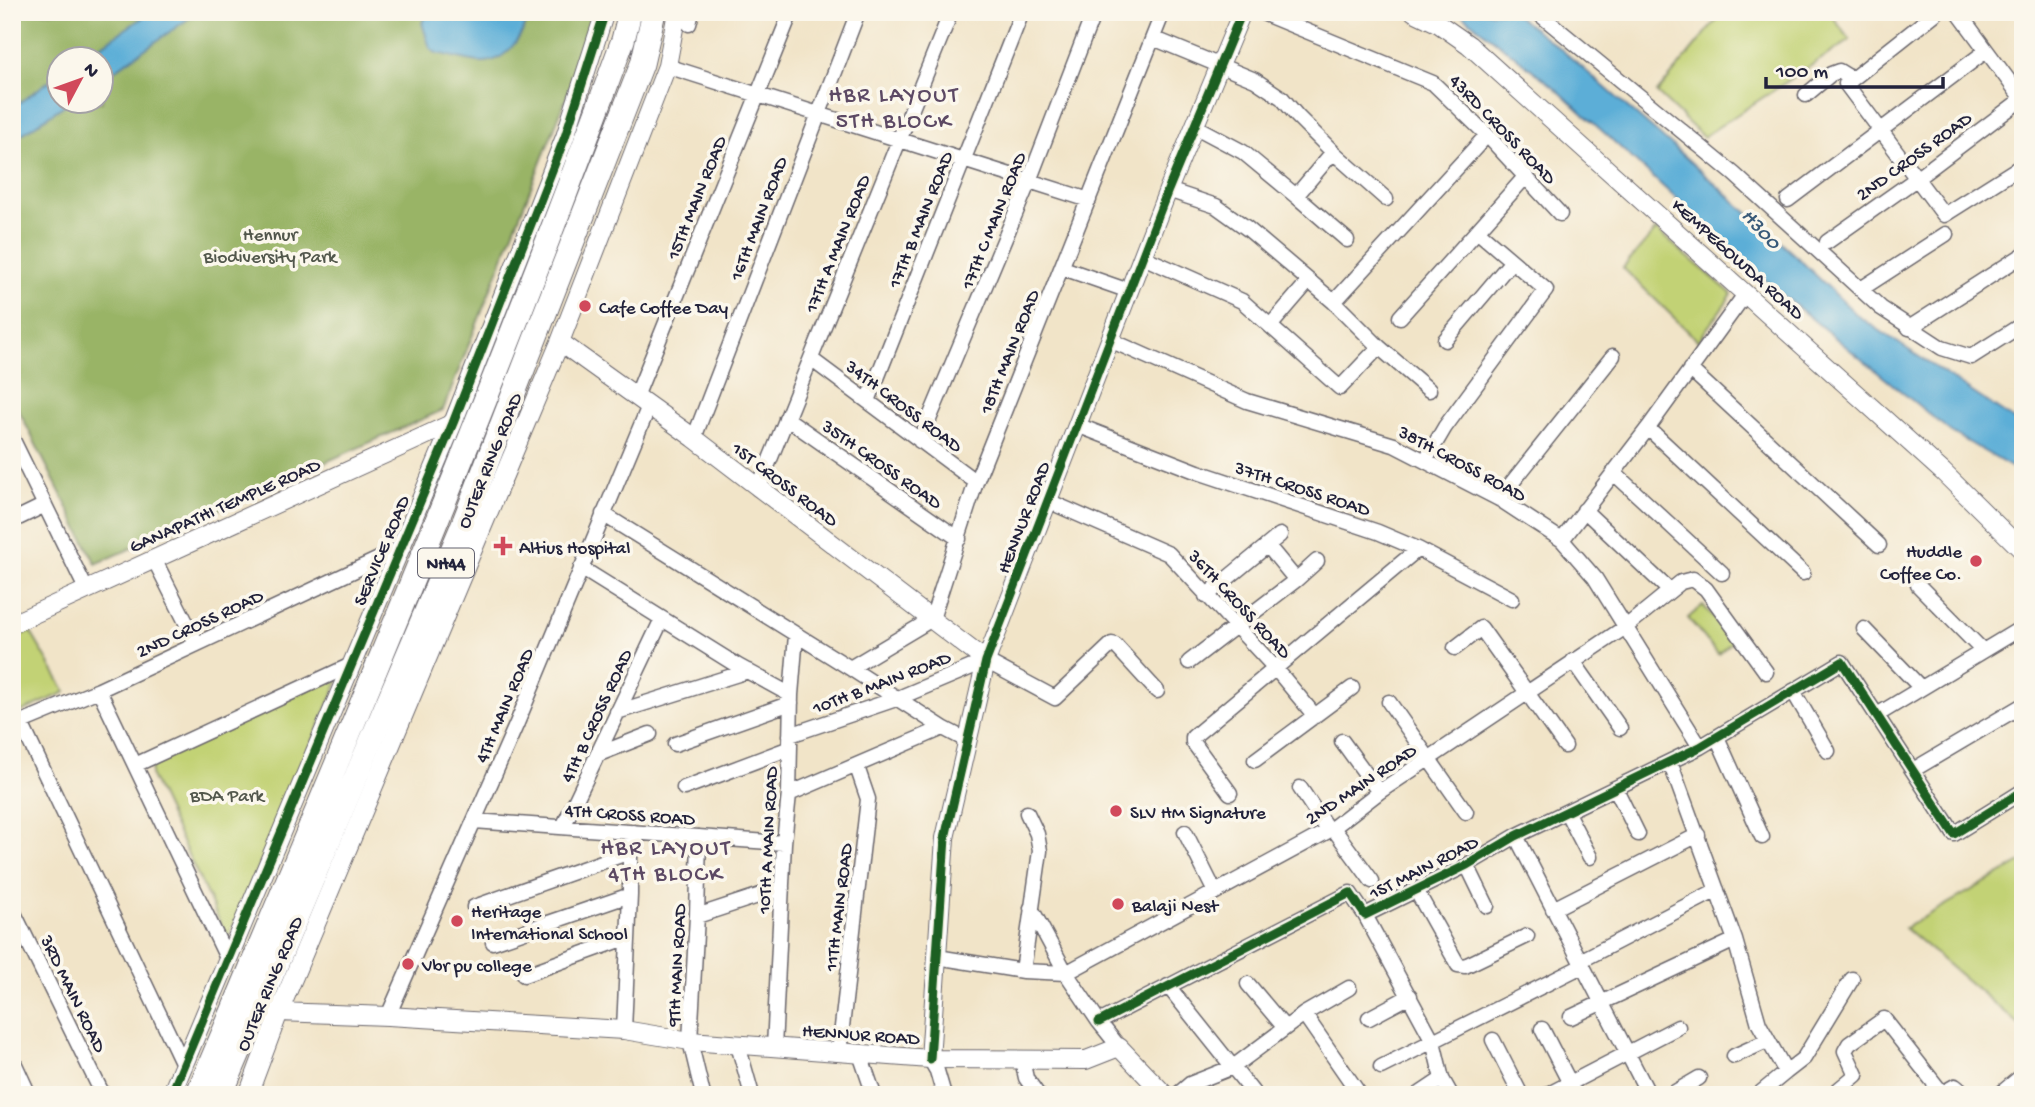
<svg xmlns="http://www.w3.org/2000/svg" width="2035" height="1107" viewBox="0 0 2035 1107" font-family="'Gochi Hand',sans-serif">
<rect width="100%" height="100%" fill="#fbf7ec"/>
<filter id="ink" filterUnits="userSpaceOnUse"><feTurbulence type="fractalNoise" baseFrequency=".0143" numOctaves="2"/><feDisplacementMap in="SourceGraphic" scale="14" xChannelSelector="R" yChannelSelector="G"/><feConvolveMatrix kernelMatrix="1 2 1 2 8 2 1 2 1" color-interpolation-filters="sRGB"/></filter>
<filter id="wash" filterUnits="userSpaceOnUse"><feTurbulence type="fractalNoise" baseFrequency=".00686" numOctaves="4" result="noise"/><feDisplacementMap in="SourceGraphic" scale="28" xChannelSelector="R" yChannelSelector="G"/><feGaussianBlur stdDeviation="1.57" result="paint"/><feColorMatrix in="noise" values="0 0 0 0 0 0 0 0 0 0 0 0 0 0 0 0 0 1.4 0 .05"/><feComposite in="paint" operator="in"/></filter>
<g filter="url(#wash)">
<rect width="100%" height="100%" fill="#f1e4c8"/>
<path fill="#c2d275" stroke="#727a58" stroke-width="2" d="M1723 12H1829L1850 40 1703 137 1657 93Z
M1656 230 1732 294 1698 341 1623 268Z
M1703 605 1733 641 1718 654 1688 618Z
M30 631 66 692 12 716V639Z
M342 673 229 936 225 933 151 776V767L160 759Z
M2023 861V1028L1905 928Z"/>
<path fill="#99b466" stroke="#5e6b50" stroke-width="2" fill-rule="evenodd" d="M12 12H594L593 30 443 410 96 564 12 397ZM60 60H102V102H60Z"/>
<path fill="#5caed7" stroke="#3f6889" stroke-width="2" d="M151 12H198L102 79V60L81 59Z
M429 12H532C523 32 510 60 485 62 473 63 449 55 436 53L430 48 422 23Z
M1458 12H1512L1562 50 1685 157 1798 258 1858 316 2023 426V474L1951 432 1774 288 1553 86Z
M59 74 60 102H69L12 141V108Z"/>
</g>
<g filter="url(#ink)">
<g fill="none" stroke-linecap="round" stroke-linejoin="round">
<g stroke="#6a666c" stroke-width="17">
<path id="minor" d="M1260 12 1433 83 1487 135 1560 214
M1537 12 1734 174 1881 308 1942 348 1971 357 2023 324
M1937 12 1846 84 1944 215 2023 165
M1958 12 2023 100
M689 24 692 12
M1153 38 1255 80 1282 98 1297 116 1333 152 1386 199
M667 66 1089 200
M1806 95 1831 74 1839 71 1852 79
M1194 126 1243 152 1296 196 1333 152
M1168 190 1216 206 1248 229 1334 302 1487 135
M1296 196 1347 240
M1788 200 1986 51
M1827 242 1916 179 2022 99
M1143 257 1242 301 1340 388 1379 347
M1063 268 1129 291
M1861 289 1946 234
M1334 302 1379 347 1429 390
M1400 317 1477 231
M1271 325 1308 282
M1909 328 2023 255
M1110 340 1247 401 1394 445 1499 499 1562 540 1595 578 1700 747
M1445 340 1512 261
M811 359 976 482
M1690 369 1879 545
M636 397 791 12
M868 401 1022 12
M786 418 959 539
M1077 425 1198 472 1378 532 1418 549 1512 599
M1648 428 1803 573
M12 438 86 589
M694 438 858 12
M920 441 1029 181 1094 12
M1425 461 1445 427 1546 290 1477 231 1526 176
M1614 473 1722 573
M758 489 951 12
M1499 499 1613 356
M1048 501 1169 554 1276 669 1315 716
M1584 510 1670 591
M603 514 850 668 943 728
M12 521 45 505
M1562 540 1648 428 1746 293
M1268 546 1296 580 1317 561
M154 559 197 644
M581 568 738 666 791 695
M1918 585 1983 651
M1206 596 1280 535
M1864 629 1921 688
M1455 648 1481 628 1565 746
M1573 661 1620 728
M1189 662 1296 580
M850 668 932 619 976 482 1163 12
M99 690 227 958
M1793 691 1828 751
M1389 702 1466 812
M617 712 748 671
M1877 715 2023 627
M21 723 183 1064
M12 726 99 690 400 549
M790 735 896 699 986 661 1055 698 1112 644 1115 645 1157 691
M1717 737 1762 837
M1342 741 1379 792
M675 744 791 703
M599 754 650 734
M1255 760 1352 688
M1670 762 1735 940 1759 1024 1786 1072 1758 1095
M135 765 351 665
M1913 770 2023 705
M684 788 790 748
M1300 788 1328 830
M1616 789 1638 834
M1230 793 1193 742V737L1418 549
M789 794 943 728 966 740
M1567 813 1590 857
M474 821 784 843
M563 827 662 619
M1333 828 1372 881
M1185 832 1215 892
M1516 836 1649 1095
M699 837 697 916 690 1041 703 1095
M1467 865 1487 906
M1416 890 1458 965 1465 966 1527 936
M474 907 630 852
M1031 908 1066 973 1330 830 1379 792 1627 626 1681 582 1693 579 1706 589 1766 672
M12 909 103 1095
M1553 909 1698 835
M1365 915 1433 1041 1582 966
M697 916 782 888
M493 942 630 895
M937 957 1023 971 1066 973 1099 1022 1119 1047
M1580 961 1717 890
M1023 971 1040 851 1037 834 1027 813
M524 975 626 938
M1248 984 1285 1028
M1168 986 1255 1095
M1304 1014 1360 1095
M388 1016 517 723 649 406
M1571 1017 1735 940
M1369 1018 1410 996
M1099 1022 1350 893 1365 915 1467 865 1516 836 1700 747 1842 662 1954 834 2023 791
M1542 1029 1576 1095
M624 1030 630 895V845L633 832
M1493 1040 1521 1095
M738 1045 752 1095
M774 1048 784 843 789 794 791 695 796 635
M839 1053 868 799 857 767
M860 1054 874 1095
M1734 1056 1767 1041
M12 1058 29 1095
M930 1059 937 1071 944 1095
M1022 1060 1026 1078 1038 1095
M1381 1067 1433 1041 1442 1079 1451 1095
M1786 1072 1804 1058 1852 979
M1177 1095 1190 1084 1233 1067 1304 1014 1349 988
M1418 1095 1442 1079
M1547 1095 1678 1027
M1670 1095 1699 1078
M1832 1095 1856 1075 1845 1051 1849 1044 1884 1019 1942 1093
M1939 1095 1955 1086 1966 1095
M1999 1095 2023 1075"/>
</g>
<g stroke="#6a666c" stroke-width="20">
<path id="tertiary" d="M1414 12 1439 24 1469 45 1943 472 2023 551
M560 342 694 438 986 661
M12 624 453 423
M279 1012 388 1016 624 1030 690 1041 930 1059 1086 1060 1119 1047 1165 1095
M930 1059 945 838 986 661 1168 190 1242 12
M171 1095 453 423 565 137 605 12
M248 1095 279 1012 560 342 667 66 677 12"/>
</g>
<g stroke="#6a666c" stroke-width="25">
<path id="trunk" d="M197 1095C345 745 493 396 623 40L630 12
M221 1095 461 529 642 64 654 12"/>
</g>
<use href="#minor" stroke="#fff" stroke-width="14"/>
<use href="#tertiary" stroke="#fff" stroke-width="18"/>
<use href="#trunk" stroke="#fff" stroke-width="23"/>
<g stroke="#fbf7ec" stroke-width="13">
<path id="cycleway" d="M1099 1022 1350 893 1365 915 1467 865 1516 836 1700 747 1842 662 1954 834 2023 791
M930 1059 945 838 986 661 1168 190 1242 12
M171 1095 453 423 565 137 605 12"/>
</g>
<use href="#cycleway" stroke="#1b5e20" stroke-width="9"/>
</g>
</g>
<g fill="#d1495b" stroke="#fbf7ec" stroke-width="2.5">
<circle cx="585" cy="306" r="7"/>
<path d="M499.5 535.5h7v7h7v7h-7v7h-7v-7h-7v-7h7z"/>
<circle cx="1976" cy="561" r="7"/>
<circle cx="1116" cy="811" r="7"/>
<circle cx="1118" cy="904" r="7"/>
<circle cx="457" cy="921" r="7"/>
<circle cx="408" cy="964" r="7"/>
</g>
<g text-anchor="middle" stroke-width="7" stroke-linejoin="round" paint-order="stroke">
<rect fill="#fbf7ec" stroke="#636270" stroke-width="2" x="418" y="548.5" width="56" height="29" rx="5"/>
<g font-size="18" font-weight="bold" fill="#22223b">
<text x="446" y="569">NH44</text>
</g>
<g font-size="19" fill="#22223b" stroke="#fbf7ec">
<text transform="translate(1504 128) rotate(46)" y="7">43RD CROSS ROAD</text>
<text transform="translate(1913 155) rotate(-36)" y="7">2ND CROSS ROAD</text>
<text transform="translate(695 197) rotate(-68)" y="7">15TH MAIN ROAD</text>
<text transform="translate(757 218) rotate(-69)" y="7">16TH MAIN ROAD</text>
<text transform="translate(919 219) rotate(-68)" y="7">17TH B MAIN ROAD</text>
<text transform="translate(992 220) rotate(-68)" y="7">17TH C MAIN ROAD</text>
<text transform="translate(836 243) rotate(-68)" y="7">17TH A MAIN ROAD</text>
<text transform="translate(1739 258) rotate(42)" y="7">KEMPEGOWDA ROAD</text>
<text transform="translate(1008 351) rotate(-68)" y="7">18TH MAIN ROAD</text>
<text transform="translate(905 405) rotate(37)" y="7">34TH CROSS ROAD</text>
<text transform="translate(488 460) rotate(-68)" y="7">OUTER RING ROAD</text>
<text transform="translate(1463 462) rotate(28)" y="7">38TH CROSS ROAD</text>
<text transform="translate(883 463) rotate(35)" y="7">35TH CROSS ROAD</text>
<text transform="translate(786 483) rotate(37)" y="7">1ST CROSS ROAD</text>
<text transform="translate(1303 487) rotate(18)" y="7">37TH CROSS ROAD</text>
<text transform="translate(224 504) rotate(-24)" y="7">GANAPATHI TEMPLE ROAD</text>
<text transform="translate(1022 517) rotate(-69)" y="7">HENNUR ROAD</text>
<text transform="translate(380 550) rotate(-67)" y="7">SERVICE ROAD</text>
<text transform="translate(1241 603) rotate(47)" y="7">36TH CROSS ROAD</text>
<text transform="translate(199 622) rotate(-25)" y="7">2ND CROSS ROAD</text>
<text transform="translate(881 681) rotate(-21)" y="7">10TH B MAIN ROAD</text>
<text transform="translate(503 705) rotate(-67)" y="7">4TH MAIN ROAD</text>
<text transform="translate(595 715) rotate(-65)" y="7">4TH B CROSS ROAD</text>
<text transform="translate(1360 783) rotate(-34)" y="7">2ND MAIN ROAD</text>
<text transform="translate(630 813) rotate(4)" y="7">4TH CROSS ROAD</text>
<text transform="translate(766 840) rotate(-87)" y="7">10TH A MAIN ROAD</text>
<text transform="translate(1423 866) rotate(-27)" y="7">1ST MAIN ROAD</text>
<text transform="translate(837 907) rotate(-83)" y="7">11TH MAIN ROAD</text>
<text transform="translate(675 965) rotate(-87)" y="7">9TH MAIN ROAD</text>
<text transform="translate(268 983) rotate(-67)" y="7">OUTER RING ROAD</text>
<text transform="translate(75 993) rotate(64)" y="7">3RD MAIN ROAD</text>
<text transform="translate(861 1033) rotate(4)" y="7">HENNUR ROAD</text>
</g>
<g font-size="19" fill="#52574c" stroke="#fbf7ec">
<text x="270" y="240">Hennur<tspan x="270" dy="22">Biodiversity Park</tspan></text>
<text x="227" y="801">BDA Park</text>
</g>
<g font-size="19" fill="#22223b" stroke="#fbf7ec" text-anchor="start">
<text x="599" y="313">Cafe Coffee Day</text>
<text x="519" y="553">Altius Hospital</text>
<text x="1962" y="557" text-anchor="end">Huddle<tspan x="1962" dy="22">Coffee Co.</tspan></text>
<text x="1130" y="818">SLV HM Signature</text>
<text x="1132" y="911">Balaji Nest</text>
<text x="471" y="917">Heritage<tspan x="471" dy="22">International School</tspan></text>
<text x="422" y="971">Vbr pu college</text>
</g>
<g font-size="21" font-style="italic" fill="#395a79" stroke="#fbf7ec">
<text transform="translate(1762 228) rotate(47)" y="7">H300</text>
</g>
<g font-size="23" letter-spacing="2" fill="#5c4964" stroke="#fbf7ec">
<text x="894" y="101">HBR LAYOUT<tspan x="894" dy="26">5TH BLOCK</tspan></text>
<text x="666" y="854">HBR LAYOUT<tspan x="666" dy="26">4TH BLOCK</tspan></text>
</g>
</g>
<rect width="2035" height="1107" fill="none" stroke="#fbf7ec" stroke-width="42"/>
<g transform="translate(80 80) rotate(49)"><circle r="33" fill="#fbf7ec" stroke="#a4a2a5" stroke-width="2"/>
<path d="M0-5L12 26L0 18L-12 26Z" fill="#d1495b"/>
<text y="-10" font-size="19" font-weight="bold" text-anchor="middle" fill="#22223b">N</text>
</g>
<path d="M1766 77v10h177v-10" fill="none" stroke="#22223b" stroke-width="3.5"/>
<text x="1776" y="77" font-size="21" fill="#22223b" stroke="#fbf7ec" stroke-width="5" paint-order="stroke">100 m</text>
</svg>
